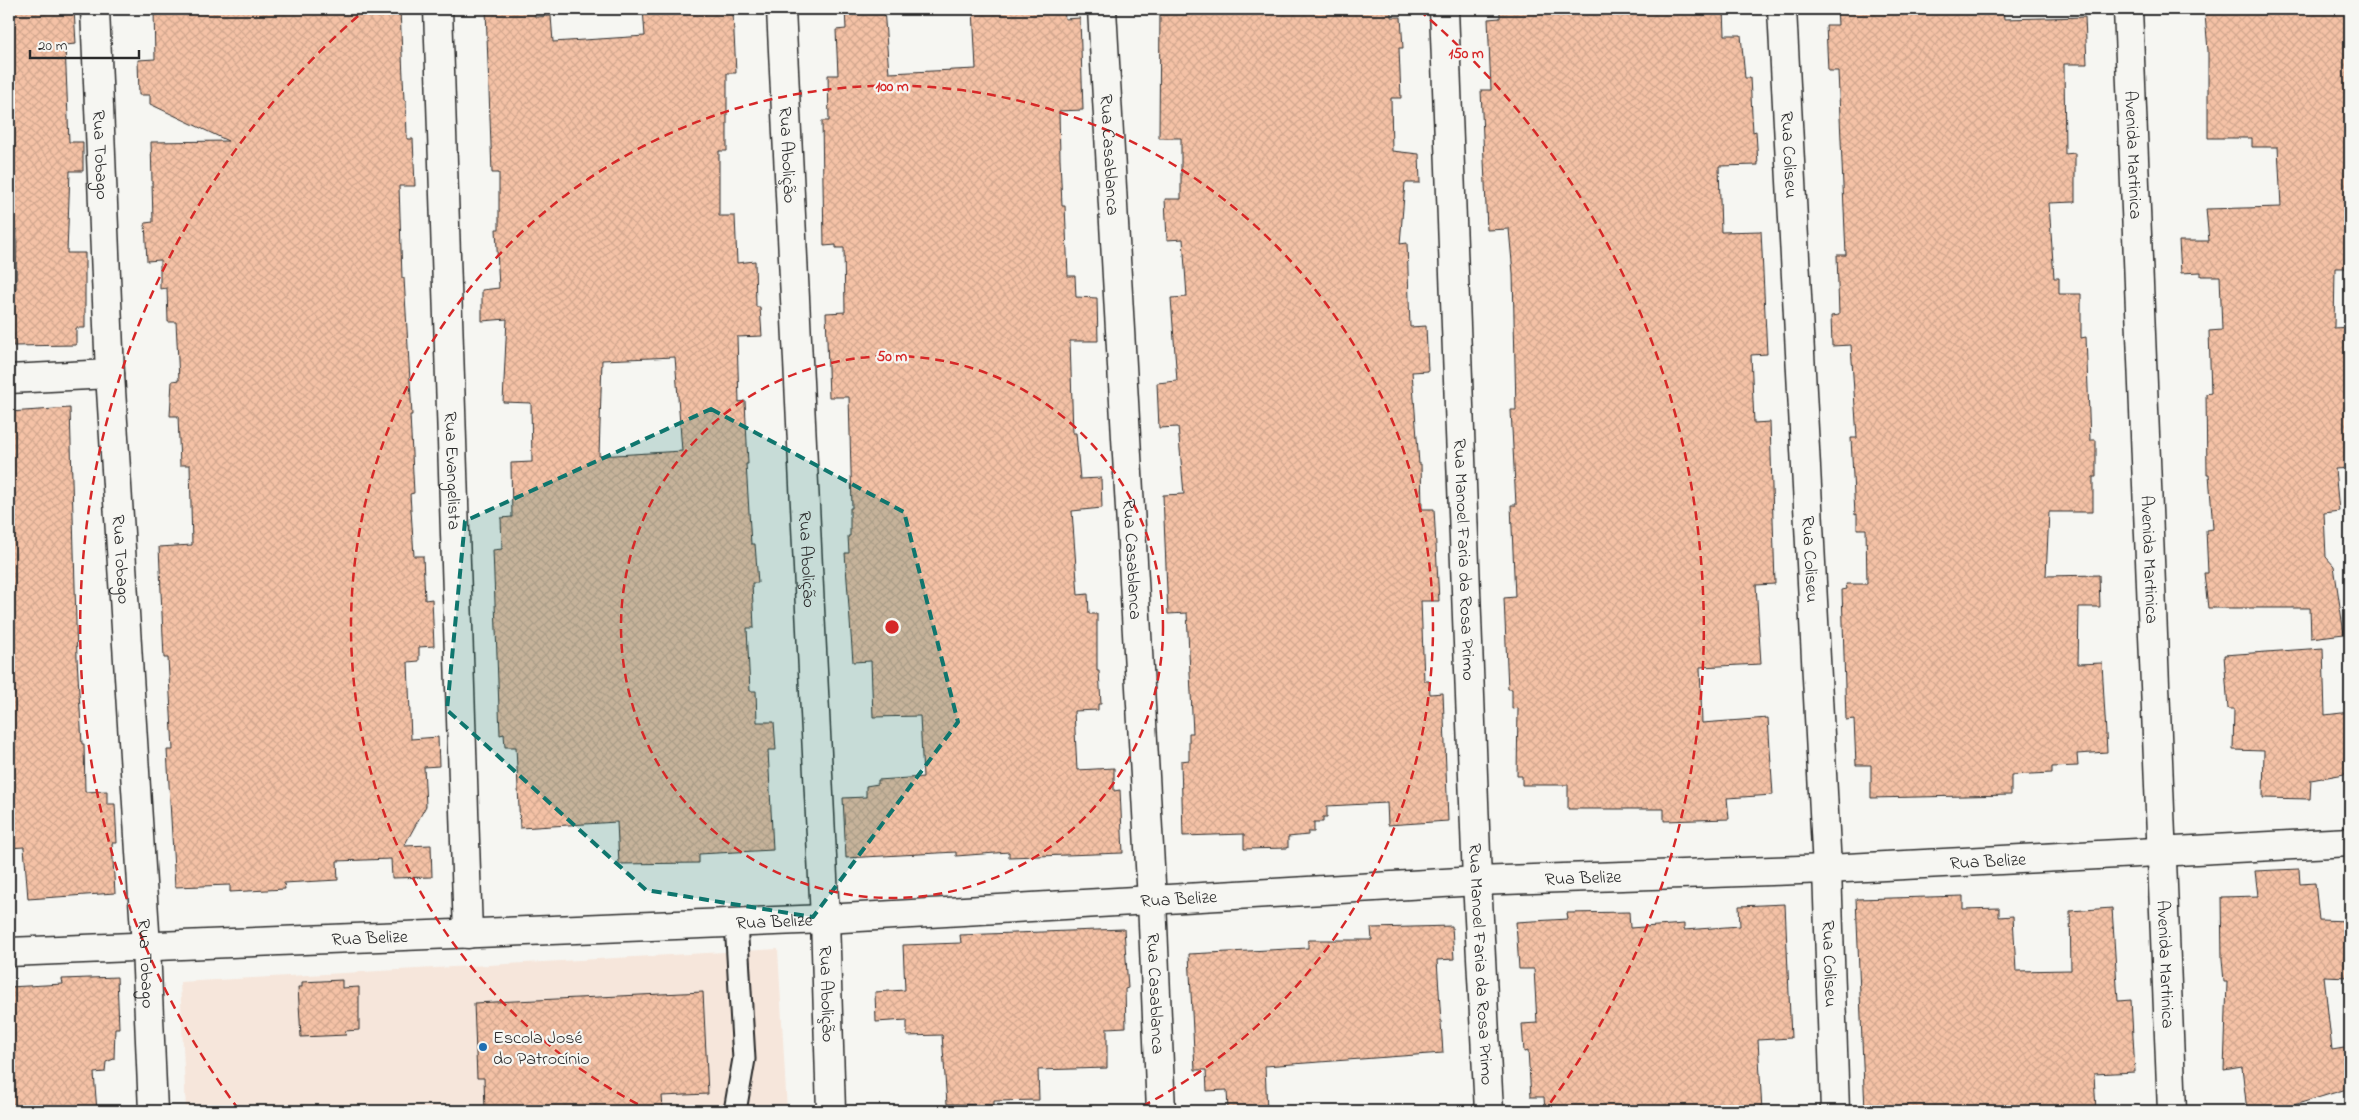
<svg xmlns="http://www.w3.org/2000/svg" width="2359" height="1120" viewBox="0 0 2359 1120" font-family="'Indie Flower',sans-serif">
<defs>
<pattern id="building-cross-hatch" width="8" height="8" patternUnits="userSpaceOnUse" patternTransform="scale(1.25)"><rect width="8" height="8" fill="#f5c2a6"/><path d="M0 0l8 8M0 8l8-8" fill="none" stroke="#d2a78f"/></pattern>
</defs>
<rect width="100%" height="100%" fill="#f6f6f2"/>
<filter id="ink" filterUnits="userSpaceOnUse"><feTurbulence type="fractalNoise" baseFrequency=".02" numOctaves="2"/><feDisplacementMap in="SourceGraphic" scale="10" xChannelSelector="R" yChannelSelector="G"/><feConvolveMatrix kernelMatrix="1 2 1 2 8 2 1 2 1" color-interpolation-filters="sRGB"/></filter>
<g filter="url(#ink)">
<path fill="#f6e6db" d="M778 949 787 1111H186L180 982Z"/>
<path fill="url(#building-cross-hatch)" stroke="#2b2b2b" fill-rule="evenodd" d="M9 9H74L76 44 65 45 69 142H83V171H70L67 253H85V328H76V345L13 346V334L9 333V290H16L17 229H9L11 171H9Z
M188 9H400L404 100H406L407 139H413L415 186H399L402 278H404L412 415H410L414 493 410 494 414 556H423L425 600 432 599 434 646 419 647V661L408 662 411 739 438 737 439 766 424 767 426 806 404 846 431 845 432 877 392 878 391 859 337 861 338 880 284 883 285 889 230 892V885L175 887 167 750H173L168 658H164L159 547 192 545 190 465H180L178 416H170L172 381 179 380 176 322H168L167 288 160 289V260L147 261 145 223 153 222 151 142 228 141 150 104V95H139L138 60 155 59 154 10Z
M486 9H535V17L551 16 553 42 645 36 643 9H729V13H733L736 73H727V151H719V216H735L737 263 755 261 756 307H760L762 336 737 337 739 402 745 401 748 464H746L751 544H755L758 583H752L754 628H747L750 691H756L757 722H774L776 750H768L773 850 699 854V863L619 864 617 822 520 828 516 747H505L504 734 500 735 493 550 502 549 501 518 512 517 511 463 532 462 531 403 503 402 507 319 482 321V290L499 288 496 229H499V173H492ZM675 357 682 451 599 456 602 360Z
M845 9H884L889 73 976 69 973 9H1064L1065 19 1080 18 1083 110 1059 111 1060 158 1062 206H1065L1068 276H1075L1076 297 1097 298 1098 341H1070L1073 433H1076L1080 479 1101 478 1102 508 1072 511 1078 595 1088 594 1089 614H1097V671H1099L1101 704H1098V710L1074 711 1077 770 1114 768V791L1120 790 1123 853 1009 857V852L956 856V852L846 858 843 798 866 797V786L878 784V780L923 777 920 716 873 717 871 661 853 662 845 553H849L848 536H850V508H852L849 397H829L826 313 845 312 844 248H836V245L824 246 822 121H829L828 75H838L836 30 846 29Z
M1160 9H1391V17H1401L1403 48H1399L1401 98H1391L1392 151 1419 154 1420 183H1405L1400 244 1407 243 1410 327 1426 326 1428 371 1412 372 1419 464H1421L1422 509H1434L1439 601H1421L1424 681H1429L1430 694 1443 693 1448 821 1388 825 1387 803 1327 806V817H1323V822H1314V832H1308V835L1288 837V848L1244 849V834L1183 836 1181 761 1189 760V733H1193L1187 613 1168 614 1163 495 1184 494 1178 427 1159 428 1157 383 1177 381 1171 298 1187 297 1183 239 1167 240 1165 199H1181V138H1159Z
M1500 9H1724L1725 35H1741L1745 78H1750L1753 132 1756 131 1758 165 1719 166 1721 232 1761 231 1767 354 1751 355 1754 423 1770 422 1775 584 1756 585 1761 664 1700 667 1702 723 1768 718 1773 795 1727 798 1729 819 1664 821V809H1568V785H1522V776H1517L1518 708 1512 709V689H1508L1504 598 1515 597 1511 505H1516L1511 410H1516L1513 273 1509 229 1487 230 1481 90H1491L1488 19 1500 18Z
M1837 9H2003L2004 19 2085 17 2087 64H2064L2065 154 2075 153V202L2049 203 2054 278H2059V294H2081V338L2086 337 2090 440H2096V477H2093V512H2049L2046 576 2099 575 2100 607H2079L2078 664 2102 663 2107 752 2077 754 2078 766 2052 767V773L2011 775V795L1871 798V765H1856L1854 719 1846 720 1842 590 1847 589 1846 584H1867L1866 529H1857V514L1855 515 1851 438H1857L1851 345 1832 346 1831 316 1839 315 1837 255H1846L1838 71H1828L1826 25H1838Z
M2289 9H2318V13L2350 10V268H2335L2334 328 2350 327V468L2335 469 2339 511 2324 513 2326 557 2334 566 2344 634 2311 638 2310 608H2208L2204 573H2208L2206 530 2213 529 2209 474H2207L2206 394 2211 393 2209 331 2222 330 2220 276H2201V272L2181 273 2179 241H2209L2206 209 2281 207 2278 147H2252V138H2208V51L2205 14Z
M70 408 77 658 82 744H84L85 792 107 791V804H115L117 843H112L115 893 28 899 24 847 9 848V412Z
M2323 648 2325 715 2350 712V773L2311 780 2310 799 2263 798 2264 751 2233 750 2234 709H2228L2224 655Z
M2299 869 2300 884 2315 883 2319 920 2350 921V977L2324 976 2332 1050 2350 1047V1088L2294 1105 2295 1111H2247L2242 1067 2224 1070 2227 982H2224L2222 959 2221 897 2258 896 2255 871Z
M1963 896V909L1999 908V917L2013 916 2016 971 2071 970 2070 911 2112 908 2118 1001 2131 1000 2135 1072 2094 1074 2096 1111H1865L1856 899Z
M1785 904 1791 1038 1758 1040 1762 1111H1545L1544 1097H1531L1528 1051 1524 1052 1522 1024 1537 1023 1534 969H1519L1516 922 1568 919 1567 913 1629 912 1630 928 1684 924V930L1740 926 1739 906Z
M1452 926 1454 959 1437 960 1443 1053 1265 1066 1267 1111H1228L1227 1090 1207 1091 1206 1070H1195L1189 954 1308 948V940H1372L1371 928Z
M1124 929 1128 988 1125 989 1126 1027 1107 1028V1068L1038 1070 1039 1100 994 1101V1105L947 1104 942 1035 907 1036V1020L876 1022 875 992 905 990 903 945 961 943 960 935Z
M117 977 119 1028H115L114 1059 106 1062 105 1072 94 1073 97 1111H9V987L63 984 62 979Z
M342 980V988L359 987V1030L345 1031 346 1035 301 1037 298 987H302V982Z
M703 992 708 1094 662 1096 663 1109 629 1111H485L484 1078H477L474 1003Z"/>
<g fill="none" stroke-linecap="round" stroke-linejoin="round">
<g stroke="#2b2b2b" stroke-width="25">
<path id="service" d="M735 1111 744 1059 736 922"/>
</g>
<g stroke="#2b2b2b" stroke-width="31">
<g id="minor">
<path id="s1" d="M95 9 110 374 146 947 153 1111"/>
<path id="s2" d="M438 9 468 934"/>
<path id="s3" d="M781 9 825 919 831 1111"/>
<path id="s4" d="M1102 9 1152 901 1161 1111"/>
<path id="s5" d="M1444 9 1477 881 1489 1111"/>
<path id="s6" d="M1782 9 1827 869 1835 1111"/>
<path id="s7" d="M2128 9 2172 1111"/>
<path d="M9 379 110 374"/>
<path id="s8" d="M9 952 825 919 1477 881 1827 869 2350 842"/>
</g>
</g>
<use href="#service" stroke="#f6f6f2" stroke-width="21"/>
<use href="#minor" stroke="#f6f6f2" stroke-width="28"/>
</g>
</g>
<path fill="#0f766e" fill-opacity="0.2" stroke="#0f766e" stroke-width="4" stroke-dasharray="10 6" stroke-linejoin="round" d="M711 409 904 512 958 722 813 917 646 890 447 710 465 521Z"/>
<g fill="none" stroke="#d62828" stroke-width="2.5" stroke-dasharray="9 6">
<circle cx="892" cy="627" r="271"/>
<path d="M651 1111A541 541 0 1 1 1133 1111"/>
<path d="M239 1110A812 812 0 0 1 365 10M1419 10A812 812 0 0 1 1545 1110"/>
</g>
<circle fill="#1f6fb2" stroke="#f6f6f2" stroke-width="2" cx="483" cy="1047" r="5"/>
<g text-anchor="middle" stroke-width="4.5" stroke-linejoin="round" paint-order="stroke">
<g font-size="18" fill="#2b2b2b" stroke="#f6f6f2">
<text dy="6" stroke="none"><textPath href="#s3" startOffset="146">Rua Abolição</textPath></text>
<text dy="6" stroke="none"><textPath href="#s6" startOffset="146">Rua Coliseu</textPath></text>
<text dy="6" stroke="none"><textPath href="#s7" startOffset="146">Avenida Martinica</textPath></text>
<text dy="6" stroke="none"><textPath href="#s1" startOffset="146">Rua Tobago</textPath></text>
<text dy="6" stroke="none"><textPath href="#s4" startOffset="146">Rua Casablanca</textPath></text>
<text dy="6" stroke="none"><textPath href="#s2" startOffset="462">Rua Evangelista</textPath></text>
<text dy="6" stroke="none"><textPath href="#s1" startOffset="551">Rua Tobago</textPath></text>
<text dy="6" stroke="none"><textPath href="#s3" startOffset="551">Rua Abolição</textPath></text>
<text dy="6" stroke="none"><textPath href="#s4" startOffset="551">Rua Casablanca</textPath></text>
<text dy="6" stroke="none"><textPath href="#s5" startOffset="551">Rua Manoel Faria da Rosa Primo</textPath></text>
<text dy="6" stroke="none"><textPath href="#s6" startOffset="551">Rua Coliseu</textPath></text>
<text dy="6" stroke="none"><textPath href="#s7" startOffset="551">Avenida Martinica</textPath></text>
<text dy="6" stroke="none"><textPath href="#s8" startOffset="1981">Rua Belize</textPath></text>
<text dy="6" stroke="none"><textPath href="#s8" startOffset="1576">Rua Belize</textPath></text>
<text dy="6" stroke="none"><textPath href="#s8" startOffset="1171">Rua Belize</textPath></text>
<text dy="6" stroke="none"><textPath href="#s8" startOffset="766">Rua Belize</textPath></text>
<text dy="6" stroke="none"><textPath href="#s8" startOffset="361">Rua Belize</textPath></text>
<text dy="6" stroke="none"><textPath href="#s1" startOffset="956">Rua Tobago</textPath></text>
<text dy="6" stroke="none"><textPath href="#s6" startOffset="956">Rua Coliseu</textPath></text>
<text dy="6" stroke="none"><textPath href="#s5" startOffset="956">Rua Manoel Faria da Rosa Primo</textPath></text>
<text dy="6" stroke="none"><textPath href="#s7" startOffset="956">Avenida Martinica</textPath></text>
<text dy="6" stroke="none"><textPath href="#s3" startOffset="986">Rua Abolição</textPath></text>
<text dy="6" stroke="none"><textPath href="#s4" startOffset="986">Rua Casablanca</textPath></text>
</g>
<g font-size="18" fill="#2b2b2b" stroke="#f6f6f2" text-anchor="start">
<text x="493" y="1043">Escola José<tspan x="493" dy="21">do Patrocínio</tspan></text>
</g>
</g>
<circle cx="892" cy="627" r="8" fill="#d62828" stroke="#f6f6f2" stroke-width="2.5"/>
<g font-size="15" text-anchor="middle" font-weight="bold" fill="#d62828" stroke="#f6f6f2" stroke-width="4.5" stroke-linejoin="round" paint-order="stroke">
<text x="1466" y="58">150 m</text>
<text x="892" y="91">100 m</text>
<text x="892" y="361">50 m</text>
</g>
<rect width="2359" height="1120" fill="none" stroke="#f6f6f2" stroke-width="30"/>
<rect x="15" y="15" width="2329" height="1090" fill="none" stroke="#2b2b2b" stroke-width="2" filter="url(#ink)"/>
<path d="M30 50v8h109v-8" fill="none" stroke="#2b2b2b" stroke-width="2.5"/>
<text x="38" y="50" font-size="15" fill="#2b2b2b" stroke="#f6f6f2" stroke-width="4" paint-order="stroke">20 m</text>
</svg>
